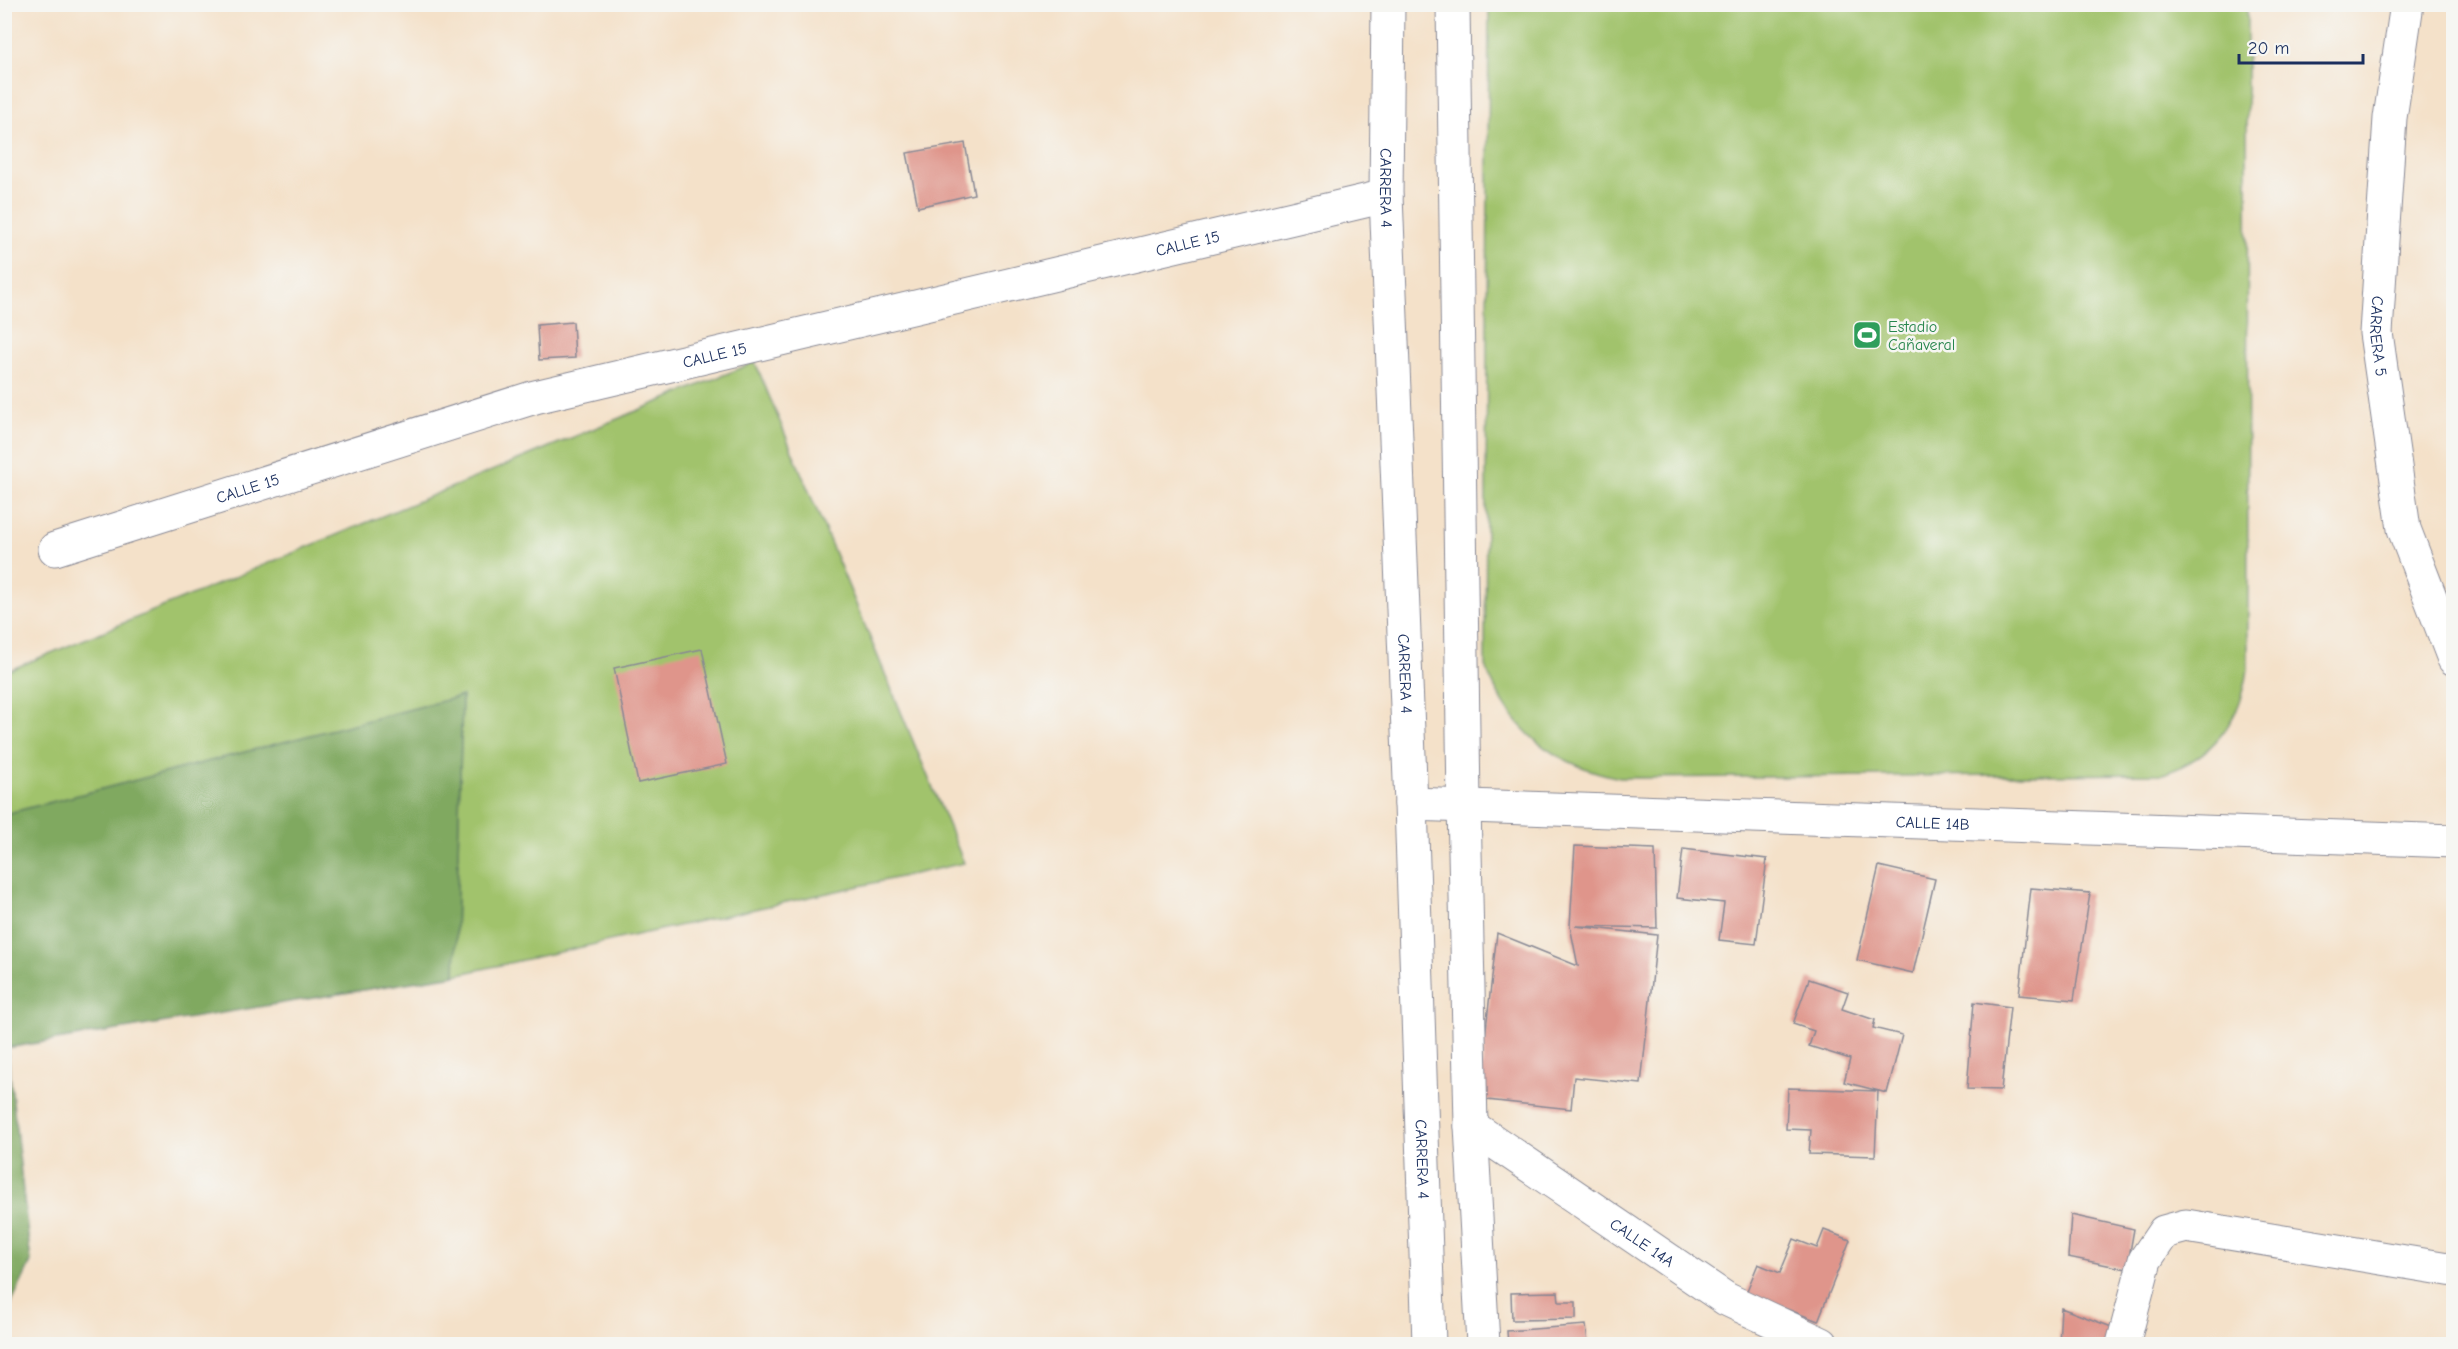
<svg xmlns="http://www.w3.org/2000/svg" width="2458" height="1349" viewBox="0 0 2458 1349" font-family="'Comic Neue',sans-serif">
<rect width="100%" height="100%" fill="#f6f6f2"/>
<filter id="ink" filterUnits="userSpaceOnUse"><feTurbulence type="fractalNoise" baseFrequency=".0167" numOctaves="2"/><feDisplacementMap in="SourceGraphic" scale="12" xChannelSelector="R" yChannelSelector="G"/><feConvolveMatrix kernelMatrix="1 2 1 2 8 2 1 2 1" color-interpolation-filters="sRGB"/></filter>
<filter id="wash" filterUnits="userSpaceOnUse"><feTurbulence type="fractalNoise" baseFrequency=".008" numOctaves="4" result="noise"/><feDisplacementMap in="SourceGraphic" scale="24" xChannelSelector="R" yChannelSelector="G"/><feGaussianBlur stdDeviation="1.35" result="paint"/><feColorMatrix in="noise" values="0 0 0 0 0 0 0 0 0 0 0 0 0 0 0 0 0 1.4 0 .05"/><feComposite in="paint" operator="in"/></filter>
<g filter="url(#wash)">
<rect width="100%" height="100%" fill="#f4e1c9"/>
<path fill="#a1c36c" stroke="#5e7965" stroke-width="1.5" d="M1489 5H2247L2248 669C2241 721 2212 758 2163 774L1620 778C1551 764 1511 731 1485 666Z
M755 362 964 863 455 975 462 696 5 814V672Z"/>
<path fill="#80a960" stroke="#4e6c5f" stroke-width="1.5" d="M462 696 455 975 7 1048 31 1262 5 1317V814Z"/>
<g id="blocks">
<path fill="#df958b" d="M965 143 974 194 918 207 907 153Z
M573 322 575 358 539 360 537 325Z
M702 649 727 764 638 783 614 668Z
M1575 846 1655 849 1657 928 1575 926 1657 935 1641 1084 1574 1077 1571 1109 1478 1099 1497 933 1578 966 1570 926Z
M1683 849 1767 859 1756 944 1719 940 1724 903 1677 898Z
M1879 866 1935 879 1913 973 1857 960Z
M2031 888 2090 893 2074 1000 2019 995Z
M1809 979 1848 992 1842 1009 1875 1020 1873 1028 1902 1035 1887 1093 1844 1082 1850 1059 1809 1046 1814 1031 1793 1024Z
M1974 1002 2010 1007 2001 1090 1967 1089Z
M1788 1088 1878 1091 1875 1156 1809 1154 1811 1130 1786 1129Z
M2071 1215 2134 1229 2127 1269 2068 1257Z
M1824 1230 1850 1240 1818 1321 1746 1293 1758 1264 1780 1273 1794 1239 1817 1248Z
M1558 1292 1559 1302H1576V1319L1512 1320 1511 1293Z
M2061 1308 2117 1329 2114 1344H2059Z
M1586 1325 1588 1344H1508L1507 1331Z"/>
</g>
</g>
<g filter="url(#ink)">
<use href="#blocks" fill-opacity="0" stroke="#888894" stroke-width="1.5"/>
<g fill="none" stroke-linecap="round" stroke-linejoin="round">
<g stroke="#888894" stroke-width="35">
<g id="street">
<path id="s1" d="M1388 4 1386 196 1411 804 1429 1344"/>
<path d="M1453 4 1464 805 1471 1126 1483 1344"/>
<path id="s2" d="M55 549 535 397 1386 196"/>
<path id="s3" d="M1411 804 2454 841"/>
<path id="s4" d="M1471 1126 1726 1299 1822 1344"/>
<path d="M2123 1344 2145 1260 2164 1232 2186 1226 2454 1270"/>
</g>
</g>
<g stroke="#888894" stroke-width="35">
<g id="secondary">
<path id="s5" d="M2407 4 2390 118 2376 333 2404 529 2454 659"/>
</g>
</g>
<use href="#street" stroke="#fff" stroke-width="33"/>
<use href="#secondary" stroke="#fff" stroke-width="33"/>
</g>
</g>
<defs>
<g id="stadium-square" transform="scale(1.5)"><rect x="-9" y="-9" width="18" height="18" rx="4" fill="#2e9e5b" stroke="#f6f6f2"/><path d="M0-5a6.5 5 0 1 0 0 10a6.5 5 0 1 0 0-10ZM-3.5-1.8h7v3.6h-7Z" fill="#fff"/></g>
</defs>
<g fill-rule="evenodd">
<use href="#stadium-square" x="1867" y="335"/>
</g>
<g text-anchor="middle" stroke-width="5" stroke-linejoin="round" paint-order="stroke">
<g font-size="16" fill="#1b2f5e" stroke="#f6f6f2">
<text dy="6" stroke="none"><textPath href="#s1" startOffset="184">CARRERA 4</textPath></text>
<text dy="6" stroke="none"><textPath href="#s2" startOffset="1174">CALLE 15</textPath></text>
<text dy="6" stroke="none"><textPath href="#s5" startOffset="334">CARRERA 5</textPath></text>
<text dy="6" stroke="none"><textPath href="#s2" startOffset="688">CALLE 15</textPath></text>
<text dy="6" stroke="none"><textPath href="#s2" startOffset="202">CALLE 15</textPath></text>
<text dy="6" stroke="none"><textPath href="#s1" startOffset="670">CARRERA 4</textPath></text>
<text dy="6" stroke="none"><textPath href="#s3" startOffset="522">CALLE 14B</textPath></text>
<text dy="6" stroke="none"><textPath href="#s1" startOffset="1156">CARRERA 4</textPath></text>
<text dy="6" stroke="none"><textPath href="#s4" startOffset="207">CALLE 14A</textPath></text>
</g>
<g font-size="16" fill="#27864d" stroke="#f6f6f2" text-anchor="start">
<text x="1888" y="332">Estadio<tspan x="1888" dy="18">Cañaveral</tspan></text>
</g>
</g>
<rect width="2458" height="1349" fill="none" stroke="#f6f6f2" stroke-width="24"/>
<path d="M2239 54v9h124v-9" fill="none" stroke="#1b2f5e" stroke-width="3"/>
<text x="2248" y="54" font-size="18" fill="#1b2f5e" stroke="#f6f6f2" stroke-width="4.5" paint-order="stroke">20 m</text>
</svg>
